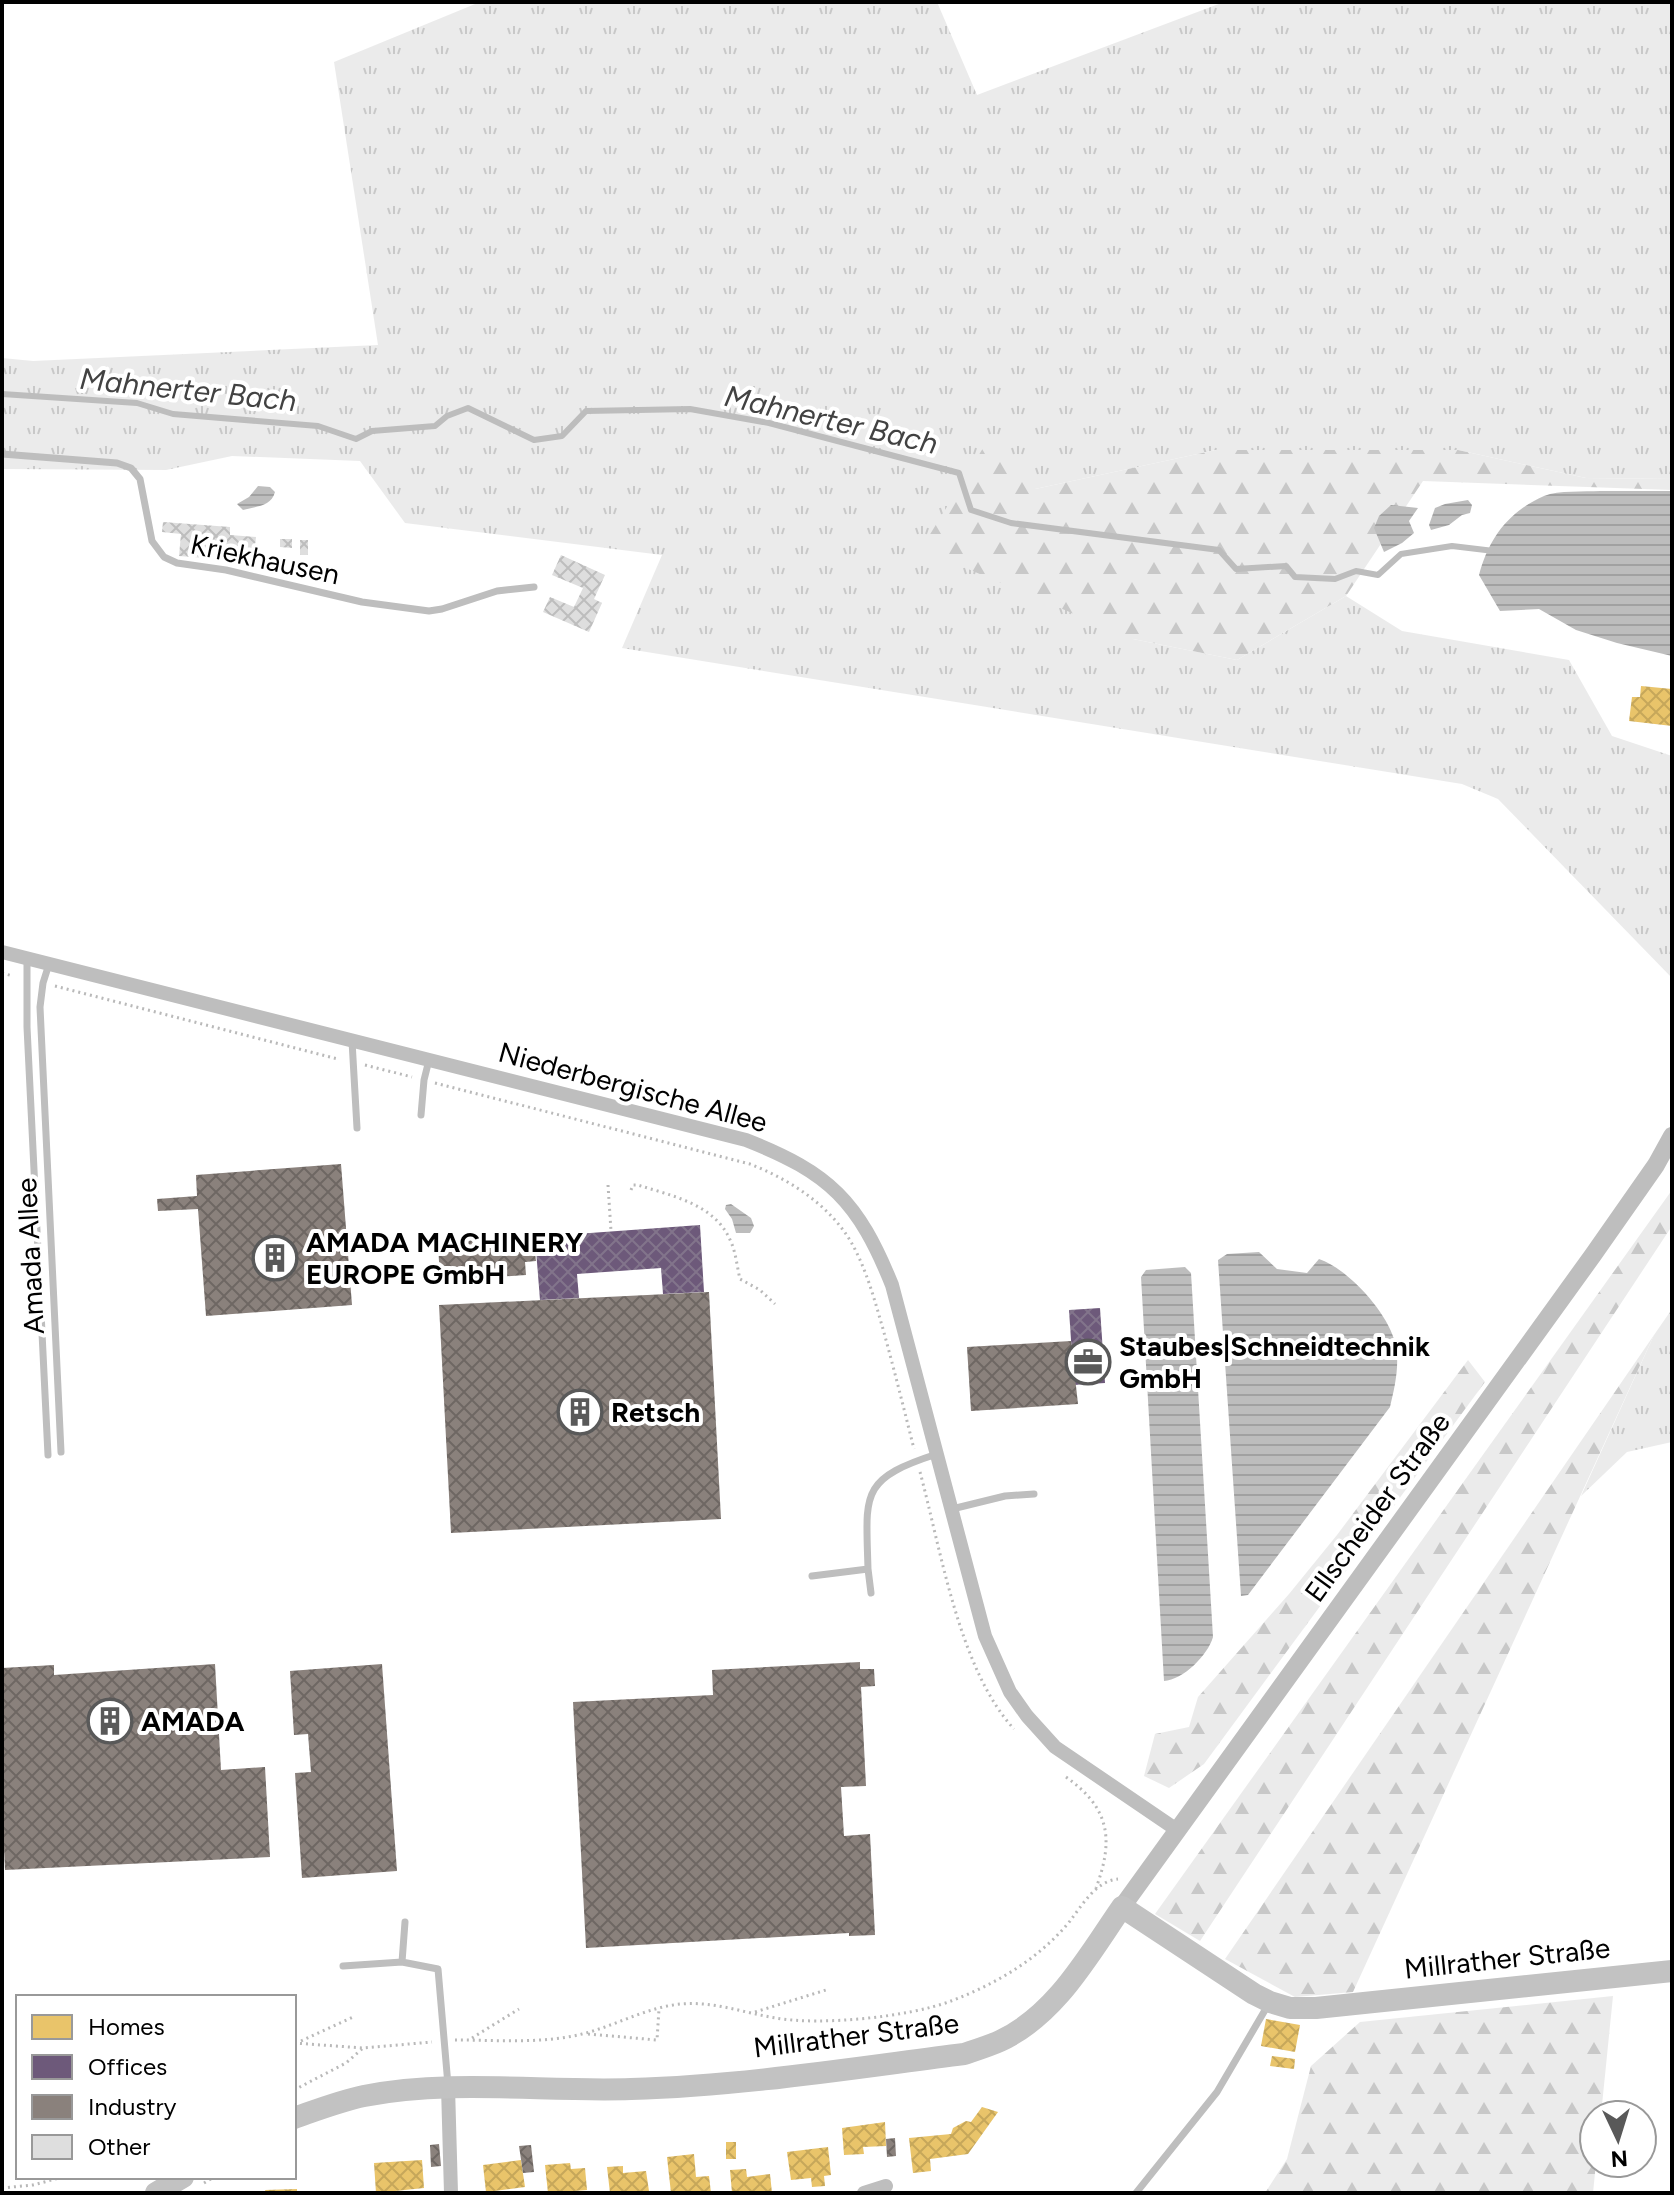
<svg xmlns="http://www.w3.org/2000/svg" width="1674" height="2195" viewBox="0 0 1674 2195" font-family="Figtree,sans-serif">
<defs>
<pattern id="grass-tufts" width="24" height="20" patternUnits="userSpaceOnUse" patternTransform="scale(2)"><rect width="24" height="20" fill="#ebebeb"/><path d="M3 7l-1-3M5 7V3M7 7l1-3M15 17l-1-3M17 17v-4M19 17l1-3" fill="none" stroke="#c8c8c8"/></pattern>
<pattern id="forest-firs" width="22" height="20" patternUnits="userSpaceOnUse" patternTransform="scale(2)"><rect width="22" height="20" fill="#ebebeb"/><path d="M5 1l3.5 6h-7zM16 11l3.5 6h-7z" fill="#c8c8c8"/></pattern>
<pattern id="water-rules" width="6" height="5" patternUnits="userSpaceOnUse" patternTransform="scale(2)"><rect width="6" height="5" fill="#bdbdbd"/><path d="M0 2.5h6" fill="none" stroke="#a1a1a1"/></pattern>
<pattern id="homes-cross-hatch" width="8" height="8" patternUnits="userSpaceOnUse" patternTransform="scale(2)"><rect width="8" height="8" fill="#e9c46a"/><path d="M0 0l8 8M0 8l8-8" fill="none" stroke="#c6a75a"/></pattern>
<pattern id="offices-cross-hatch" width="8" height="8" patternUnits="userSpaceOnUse" patternTransform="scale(2)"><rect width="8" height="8" fill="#6d597a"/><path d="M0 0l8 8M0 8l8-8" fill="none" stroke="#82748b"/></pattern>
<pattern id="industry-cross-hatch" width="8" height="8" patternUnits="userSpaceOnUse" patternTransform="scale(2)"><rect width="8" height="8" fill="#8a817c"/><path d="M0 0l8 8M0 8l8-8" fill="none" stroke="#6e6763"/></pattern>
<pattern id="building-cross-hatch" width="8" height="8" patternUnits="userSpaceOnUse" patternTransform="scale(2)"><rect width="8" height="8" fill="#dedede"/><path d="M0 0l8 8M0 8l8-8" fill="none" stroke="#bdbdbd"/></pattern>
</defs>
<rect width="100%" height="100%" fill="#fff"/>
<path fill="url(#grass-tufts)" d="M480 2H937L977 95 1224 2H1672V479L1586 478 1458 450H1216L1035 489 1133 639 1237 660 1346 596 1402 631 1569 660 1612 736 1672 756V978L1498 799 1462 784 622 648 662 555 405 523 360 461 232 456 166 470 2 469V358L33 361 378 345 334 62Z
M1672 1309V1442L1627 1452 1581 1496 1654 1335Z"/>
<path fill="url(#forest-firs)" d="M988 440 1035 489 1216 450H1458L1586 478 1672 479V490L1423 481 1346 596 1237 660 1133 639 921 549Z
M1672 1190V1226L1200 1941 1155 1914Z
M1654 1335 1353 1992 1295 1997 1225 1959Z
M1468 1360 1485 1382 1204 1764 1169 1788 1144 1776 1155 1734 1189 1727 1198 1697 1289 1594 1337 1535Z
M1613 1996 1601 2115H1594L1596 2163 1593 2193H1265L1287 2159 1311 2066 1360 2022Z"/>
<path fill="url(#water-rules)" d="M258 486 270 487 275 492C271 507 256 506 243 510L237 504 249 497Z
M1600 491H1672V656L1617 643 1576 630 1539 609 1500 611 1479 575C1489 538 1508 512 1544 496 1559 490 1584 492 1600 491Z
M1468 500 1472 505 1470 513 1462 515 1449 525 1431 530 1429 525 1435 508 1445 504Z
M1391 505 1418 508 1409 521 1414 533 1402 543 1384 552 1374 528 1379 516Z
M731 1204 751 1218 754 1226 750 1233H736L732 1219 725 1209 726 1205Z
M1259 1252 1277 1269 1307 1273 1319 1259C1348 1269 1385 1310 1394 1339 1401 1361 1395 1386 1390 1407L1248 1595 1241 1596 1218 1260 1227 1254Z
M1185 1267 1191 1273 1213 1637C1208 1655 1183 1680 1164 1681L1141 1277 1146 1270Z"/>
<path fill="url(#homes-cross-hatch)" d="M1641 686 1672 689V726L1629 721 1632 697H1640Z
M1266 2019 1300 2025 1295 2052 1261 2046Z
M1272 2056 1295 2059 1294 2069 1270 2066Z
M982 2107 998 2112 968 2154 930 2159 931 2171 913 2173 909 2138 951 2134 953 2128 966 2121 971 2122Z
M885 2122 886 2146 863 2147 864 2154 844 2155 842 2128Z
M726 2142H736V2159H726Z
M828 2147 831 2175 824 2176 825 2186 812 2187 811 2178 791 2180 787 2152Z
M694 2154 696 2177 709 2176 711 2193H671L667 2157Z
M422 2160 424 2188 376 2193 374 2163Z
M521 2160 525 2187 486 2192 483 2165Z
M570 2163 571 2169 585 2168 587 2190 548 2193 545 2165Z
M623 2166V2173L646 2171 649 2191 610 2193 607 2167Z
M746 2169 747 2177 770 2174 772 2193H732L730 2170Z
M297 2189V2193H266L265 2190Z"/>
<path fill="url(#offices-cross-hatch)" d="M700 1225 704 1292 663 1294 661 1268 577 1274 579 1298 540 1300 535 1237Z
M1100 1308 1105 1383 1074 1385 1069 1310Z"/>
<path fill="url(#industry-cross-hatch)" d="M341 1164 352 1305 206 1316 198 1209 158 1211 157 1199 197 1196 196 1175Z
M523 1237 524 1252H535L536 1261 525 1262 526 1275 440 1281 438 1242Z
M709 1292 721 1519 451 1533 439 1305Z
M1071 1341 1078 1404 971 1411 967 1347Z
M860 1662V1669H874L875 1686 861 1687 866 1786 841 1787 844 1836 870 1834 875 1935 849 1936V1933L586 1948 573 1702 713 1695 712 1670Z
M215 1664 221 1770 265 1767 270 1857 5 1870 2 1807V1668L54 1665V1675Z
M382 1664 397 1871 302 1878 295 1773 311 1772 308 1734 294 1735 290 1671Z
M895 2138 896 2156 887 2157 886 2139Z
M439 2144 441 2166 431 2167 430 2145Z
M531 2145 534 2172 523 2173 519 2146Z"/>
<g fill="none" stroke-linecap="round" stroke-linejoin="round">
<path stroke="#bdbdbd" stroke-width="6" d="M2 394 137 403 173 414 318 426 356 439 372 431 435 426 447 416 468 408 534 440 562 436 586 411 690 409 769 423 959 473 971 510 1011 523 1219 550 1236 569 1286 566 1295 577 1335 579 1356 571 1378 575 1401 554 1452 546 1494 551"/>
</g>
<path fill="url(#building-cross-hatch)" d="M163 522 230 527V535L256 537 254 555 218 552V559L179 556 181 534 162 532Z
M280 539H292V548L280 547Z
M300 540H308V555H300Z
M561 555 605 575 594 599 602 603 589 632 543 612 550 597 574 607 583 588 552 575Z"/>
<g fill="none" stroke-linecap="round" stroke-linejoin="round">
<path stroke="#b9b9b9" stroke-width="3" stroke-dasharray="2 4" stroke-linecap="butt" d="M2 973 13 976
M55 986 338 1059
M365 1065 412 1077
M435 1083 750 1164C788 1179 825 1202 848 1237 865 1264 874 1298 883 1329 894 1369 904 1409 914 1449
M608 1185 611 1231
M631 1190 633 1185H638C672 1196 716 1204 731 1242 736 1253 737 1267 740 1279L760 1290 775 1304
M920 1472C941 1550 959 1669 1014 1729
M1066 1777C1110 1808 1114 1840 1096 1888
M755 2012 826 1990
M588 2034 657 2040 659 2009
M472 2038 519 2009
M455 2040C497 2040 542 2044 582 2034 615 2026 647 2007 681 2004 714 2001 744 2013 776 2018 820 2026 909 2017 951 2001 996 1984 1039 1959 1070 1921 1083 1904 1096 1881 1118 1879
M301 2041 353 2017
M294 2043 363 2048 432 2042
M294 2090 346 2063 363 2048
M204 2183 214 2177
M2 2188 33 2185 63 2177"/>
<path stroke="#bebebe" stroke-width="7" d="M2 454 117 463 131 468 140 479 152 541 164 557 177 563 226 570 362 602 429 611 442 609 497 591 534 587
M27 958V1027L48 1455
M49 964 43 983 40 1007 61 1452
M352 1041 357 1128
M421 1115 424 1080 429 1060
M952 1509 1005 1496 1034 1494
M868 1569 871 1593
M812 1576 868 1569C866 1494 859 1479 937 1454
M402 1962 405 1922
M343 1966 402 1962 438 1969 448 2085
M1136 2193 1217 2092 1268 2005"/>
<path stroke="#bebebe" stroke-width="14" d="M2 952 746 1140C830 1173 858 1201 892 1285L985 1636 1010 1692 1027 1716 1055 1747 1177 1830
M448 2087 451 2193
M864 2193 886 2186"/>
<path stroke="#bebebe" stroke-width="18" d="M1122 1907 1593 1255 1656 1165 1672 1136"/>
<path stroke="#c2c2c2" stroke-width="22" d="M294 2118C317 2110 340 2101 364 2096 452 2079 542 2092 631 2089 742 2086 854 2068 964 2054 976 2050 989 2046 1000 2041 1056 2015 1088 1956 1122 1907L1254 1994 1270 2002 1290 2008H1316L1672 1971
M156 2193 183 2177"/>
</g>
<defs>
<g id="building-ring" transform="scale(2.3)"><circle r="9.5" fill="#fff" stroke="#595959" stroke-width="1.5"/><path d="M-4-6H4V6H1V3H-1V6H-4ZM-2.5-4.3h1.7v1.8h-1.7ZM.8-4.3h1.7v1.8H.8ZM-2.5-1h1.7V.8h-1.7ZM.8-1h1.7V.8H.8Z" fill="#595959"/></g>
<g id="office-ring" transform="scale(2.3)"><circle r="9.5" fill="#fff" stroke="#595959" stroke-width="1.5"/><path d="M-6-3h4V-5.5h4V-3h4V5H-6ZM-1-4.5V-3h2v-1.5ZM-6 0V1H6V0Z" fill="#595959"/></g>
</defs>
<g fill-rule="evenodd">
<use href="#building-ring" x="275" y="1258"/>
<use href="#office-ring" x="1088" y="1362"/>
<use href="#building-ring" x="580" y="1412"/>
<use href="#building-ring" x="110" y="1721"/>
</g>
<g text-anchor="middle" stroke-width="8" stroke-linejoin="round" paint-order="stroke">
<g font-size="28" fill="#000" stroke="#fff">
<text transform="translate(265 559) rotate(12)" y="10">Kriekhausen</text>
<text transform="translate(633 1087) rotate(15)" y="10">Niederbergische Allee</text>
<text transform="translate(30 1256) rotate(-93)" y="10">Amada Allee</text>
<text transform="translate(1377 1507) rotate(-54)" y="10">Ellscheider Straße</text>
<text transform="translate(1507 1958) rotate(-6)" y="10">Millrather Straße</text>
<text transform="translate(856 2035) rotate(-7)" y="10">Millrather Straße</text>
</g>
<g font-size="28" font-weight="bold" fill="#000" stroke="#fff" text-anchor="start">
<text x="306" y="1252">AMADA MACHINERY<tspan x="306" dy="32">EUROPE GmbH</tspan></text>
<text x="1119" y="1356">Staubes|Schneidtechnik<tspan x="1119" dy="32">GmbH</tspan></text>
<text x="611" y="1422">Retsch</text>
<text x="141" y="1731">AMADA</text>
</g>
<g font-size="30" font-style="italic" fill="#424242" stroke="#fff">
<text transform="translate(188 390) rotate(6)" y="10">Mahnerter Bach</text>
<text transform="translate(831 420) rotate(13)" y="10">Mahnerter Bach</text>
</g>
</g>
<rect width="1674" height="2195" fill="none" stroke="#000000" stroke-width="8"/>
<rect x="16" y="1995" width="280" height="184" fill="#ffffff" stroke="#999999" stroke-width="2"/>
<rect x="32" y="2015" width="40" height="24" fill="#e9c46a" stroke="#999999" stroke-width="2"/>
<text x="88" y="2035" font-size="24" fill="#000000">Homes</text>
<rect x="32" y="2055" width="40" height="24" fill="#6d597a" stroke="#999999" stroke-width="2"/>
<text x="88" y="2075" font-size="24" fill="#000000">Offices</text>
<rect x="32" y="2095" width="40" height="24" fill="#8a817c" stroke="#999999" stroke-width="2"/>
<text x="88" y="2115" font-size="24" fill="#000000">Industry</text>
<rect x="32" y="2135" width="40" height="24" fill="#dedede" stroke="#999999" stroke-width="2"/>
<text x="88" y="2155" font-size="24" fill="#000000">Other</text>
<g transform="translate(1618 2139) rotate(176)"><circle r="38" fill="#ffffff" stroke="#999999" stroke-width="2"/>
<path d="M0-6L14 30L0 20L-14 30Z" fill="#595959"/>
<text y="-12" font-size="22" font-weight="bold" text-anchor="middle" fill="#000000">N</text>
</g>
</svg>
